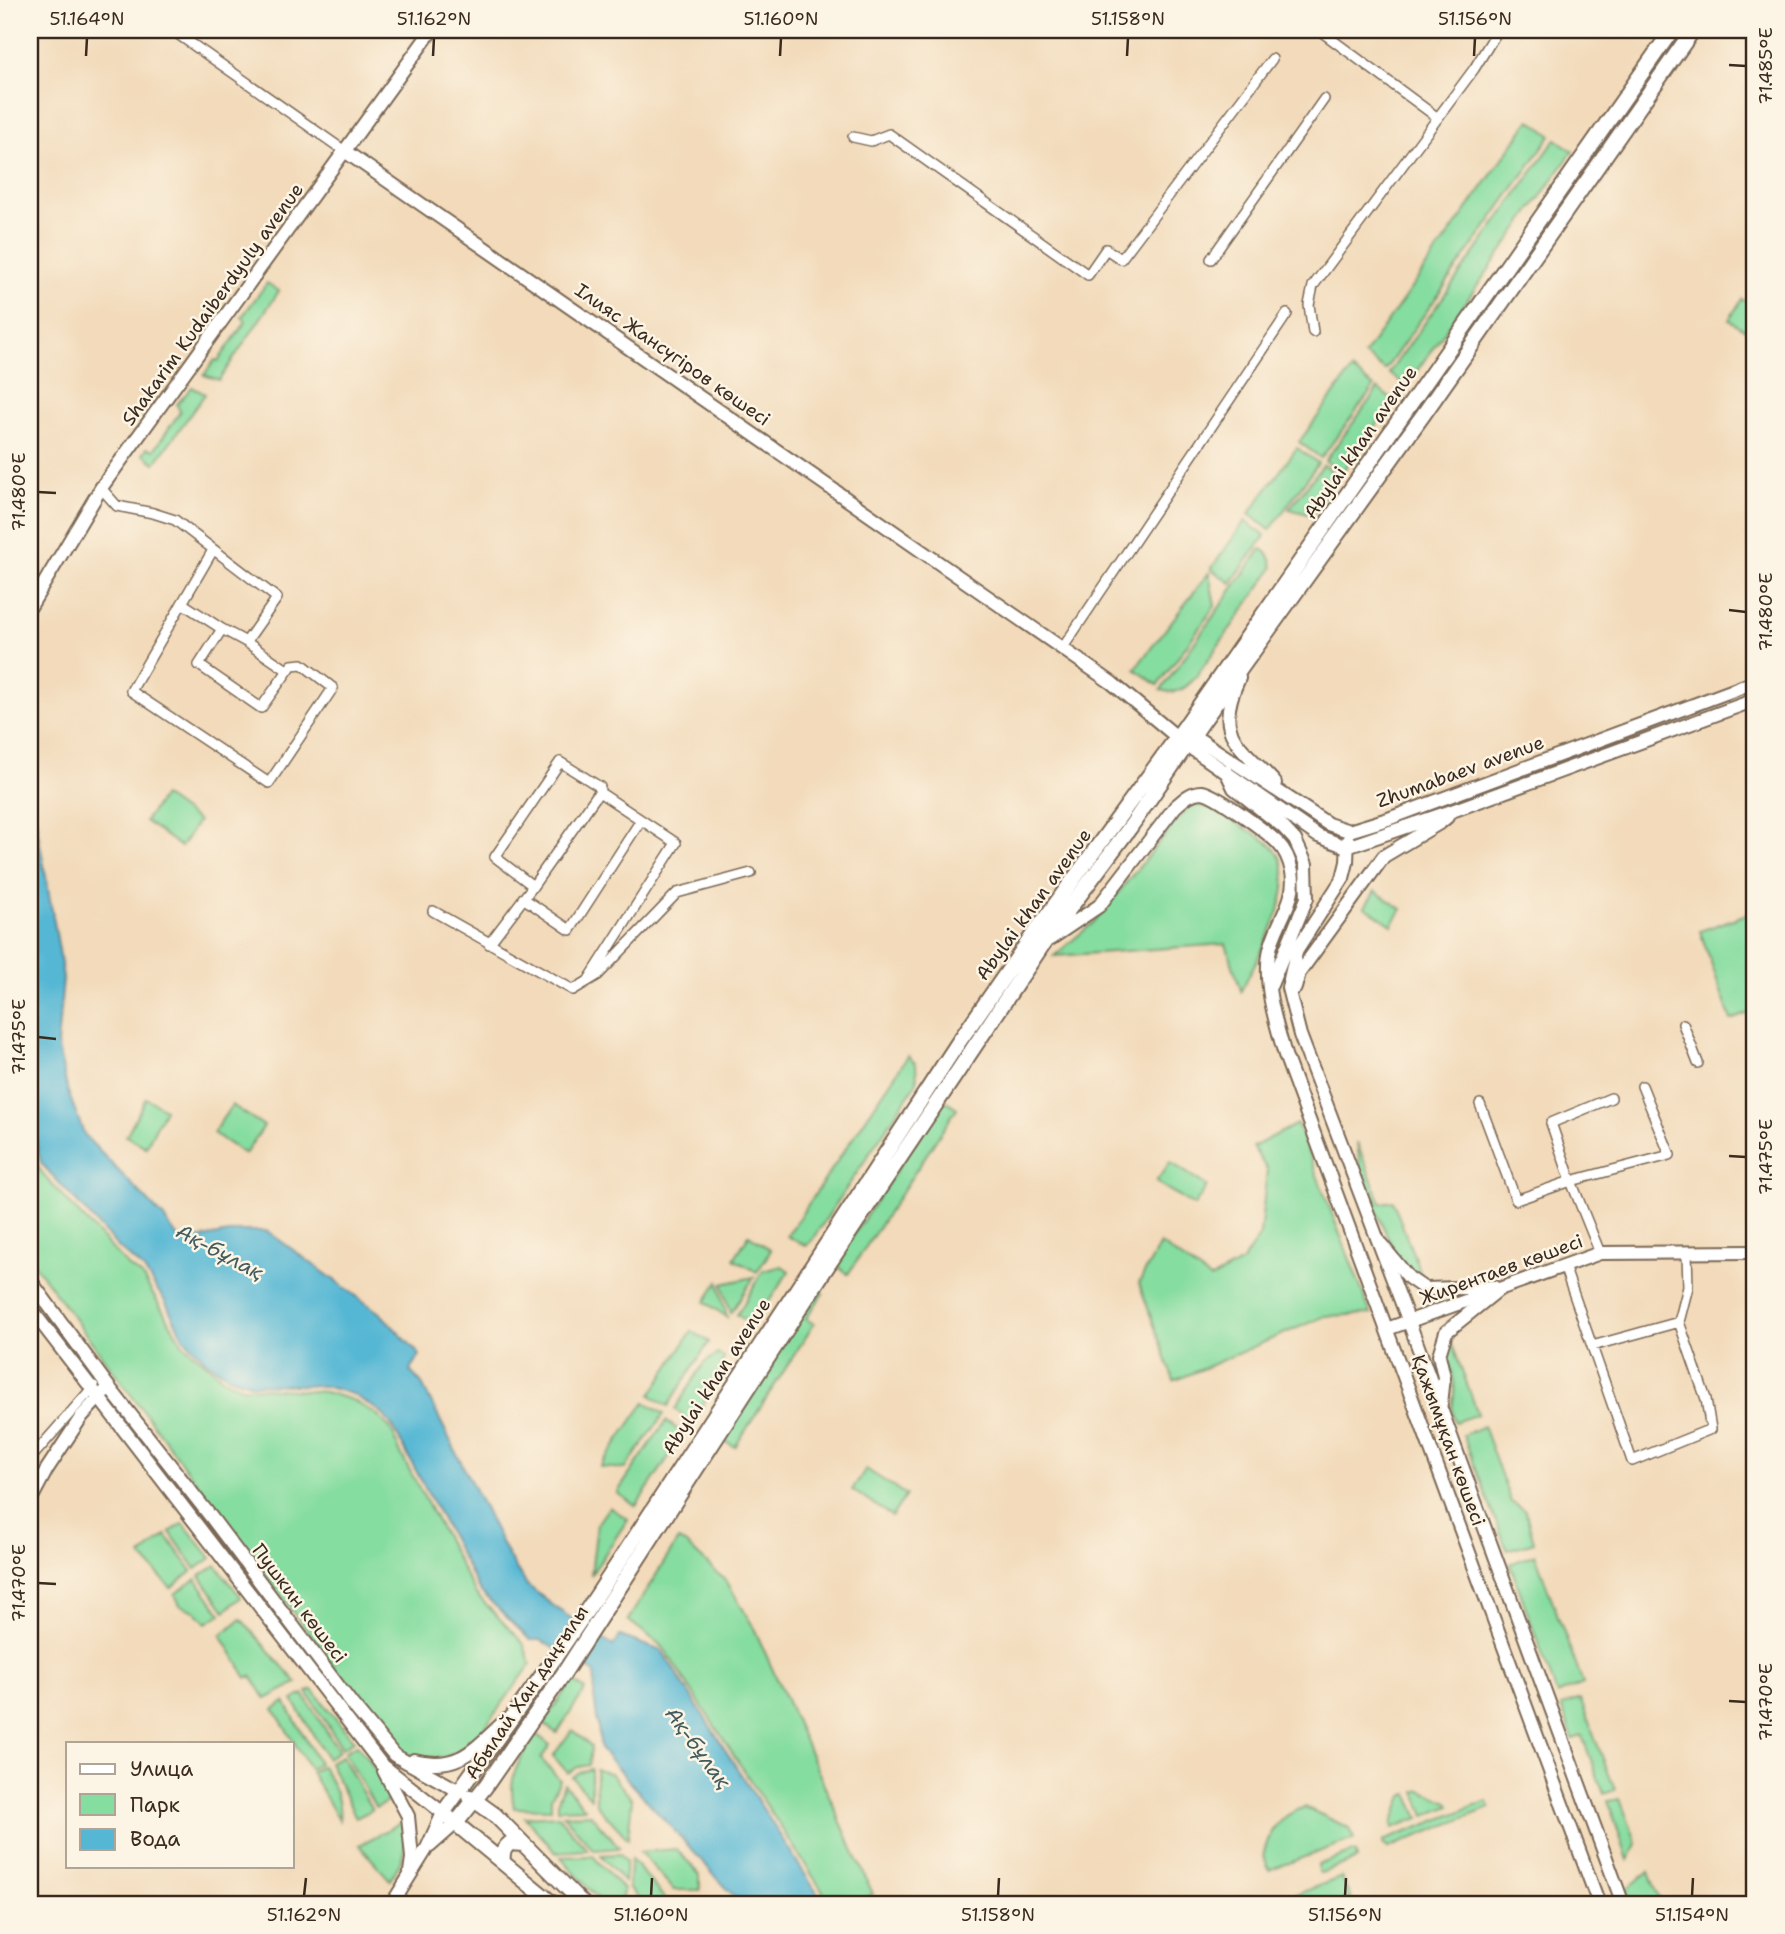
<svg xmlns="http://www.w3.org/2000/svg" width="1785" height="1934" viewBox="0 0 1785 1934" font-family="'Shantell Sans',sans-serif">
<rect width="100%" height="100%" fill="#fcf5e5"/>
<filter id="ink" filterUnits="userSpaceOnUse"><feTurbulence type="fractalNoise" baseFrequency=".0143" numOctaves="2"/><feDisplacementMap in="SourceGraphic" scale="14" xChannelSelector="R" yChannelSelector="G"/><feConvolveMatrix kernelMatrix="1 2 1 2 8 2 1 2 1" color-interpolation-filters="sRGB"/></filter>
<filter id="wash" filterUnits="userSpaceOnUse"><feTurbulence type="fractalNoise" baseFrequency=".00686" numOctaves="4" result="noise"/><feDisplacementMap in="SourceGraphic" scale="28" xChannelSelector="R" yChannelSelector="G"/><feGaussianBlur stdDeviation="1.57" result="paint"/><feColorMatrix in="noise" values="0 0 0 0 0 0 0 0 0 0 0 0 0 0 0 0 0 1.4 0 .05"/><feComposite in="paint" operator="in"/></filter>
<g filter="url(#wash)">
<rect width="100%" height="100%" fill="#f2daba"/>
<path fill="#86dda0" stroke="#60845f" stroke-width="2" d="M1530 120 1551 135 1385 370 1364 355Z
M1556 139 1573 151 1406 386 1389 373Z
M267 283 279 291 219 380 204 375 215 360 218 361 246 321 242 317Z
M1742 299 1755 308V336L1729 320Z
M1352 370 1374 387 1321 458 1299 442Z
M192 387 205 394 155 463 143 454 147 448 154 450 180 412 177 404Z
M1378 389 1394 401 1342 472 1325 461Z
M1297 448 1318 463 1270 530 1249 514Z
M1323 465 1339 476 1312 515 1289 509Z
M1245 521 1265 536 1231 583 1211 569Z
M1261 549C1270 552 1272 561 1273 568L1196 677C1185 689 1177 695 1161 690Z
M1209 573 1215 606 1158 685 1135 669Z
M163 796 198 821 181 847 145 821Z
M1190 805C1211 805 1224 816 1243 827 1253 833 1266 839 1274 848 1306 883 1257 957 1241 991L1226 944 1054 956 1094 922Z
M1375 891 1402 909 1392 925 1365 907Z
M1755 911V1011L1731 1020 1700 931Z
M908 1056 916 1064 917 1082 812 1240 806 1246 787 1236Z
M146 1098 165 1109 146 1147 126 1136Z
M942 1102H948L957 1108 848 1274 834 1264Z
M232 1105 264 1126 245 1154 213 1133Z
M1297 1124 1371 1314 1325 1316 1174 1381 1139 1283 1160 1244 1211 1279 1242 1262 1260 1235 1267 1170 1253 1147Z
M1357 1143 1381 1203 1393 1201 1423 1280 1406 1269 1396 1256 1361 1176Z
M30 1145 33 1160 46 1178 128 1266 142 1276 182 1343 226 1381 242 1387 325 1392 352 1400 376 1414 391 1429 401 1454 475 1593 523 1643 531 1664 469 1749 433 1761 397 1752 30 1259Z
M1170 1162 1207 1186 1194 1206 1156 1182Z
M749 1235 771 1250 757 1272 734 1259Z
M782 1266 789 1271 758 1318 747 1321 737 1315 763 1271Z
M754 1277 731 1313 722 1284Z
M718 1281 727 1317 705 1302Z
M816 1289 823 1293 806 1319 814 1324 735 1447 722 1440Z
M692 1331 709 1342 668 1406 651 1395Z
M1450 1339 1478 1414 1455 1422C1449 1405 1456 1398 1454 1383 1452 1366 1443 1356 1450 1339Z
M718 1354 724 1357 719 1376 695 1418 687 1419 675 1409 704 1363Z
M645 1402 664 1414 625 1469 600 1467Z
M666 1421 684 1434 636 1506 617 1493Z
M1483 1426 1511 1502 1525 1510 1534 1542 1507 1550 1463 1435Z
M866 1469 906 1495 892 1516 852 1490Z
M609 1507 628 1519 591 1575 597 1524Z
M183 1523 211 1558 196 1569 170 1532Z
M166 1535 192 1571 171 1588 141 1556Z
M678 1540 685 1543 727 1582 754 1628 873 1894 854 1904H831L663 1647 628 1620Z
M1535 1554 1583 1684 1557 1695 1510 1564Z
M216 1565 241 1597 225 1611 200 1576Z
M196 1579 221 1614 206 1623 195 1611 180 1605 175 1594Z
M241 1619 297 1683 266 1699 251 1676 247 1678 221 1635Z
M572 1680 585 1690 557 1733 543 1724Z
M313 1690 354 1741 342 1748 307 1692Z
M303 1694 339 1751 327 1758 293 1700Z
M1580 1699 1615 1790 1604 1794 1582 1736 1573 1739 1561 1706Z
M285 1702 319 1763 310 1769 274 1709Z
M572 1730 591 1746 589 1765 578 1767 568 1773 553 1756Z
M536 1734 550 1745 541 1759 560 1780 551 1798V1809L514 1808C507 1776 519 1760 536 1734Z
M357 1745 396 1797 376 1808 344 1752Z
M342 1756 372 1810 356 1818 329 1762Z
M322 1766C332 1784 342 1799 339 1820L311 1772Z
M591 1769V1798L572 1777 579 1772Z
M596 1770 610 1773 632 1799 628 1839 596 1804Z
M564 1784 585 1808 558 1809V1800Z
M1421 1790 1448 1802 1450 1806 1425 1816 1416 1792Z
M1408 1794 1419 1818 1393 1828 1392 1824 1403 1796Z
M1620 1799 1637 1844 1628 1860 1608 1801Z
M1485 1802H1488L1490 1808 1388 1848 1383 1844V1841Z
M1305 1807 1349 1828 1354 1839 1269 1870 1263 1856C1270 1829 1279 1816 1305 1807Z
M591 1814V1815L620 1848 594 1850 563 1815Z
M557 1815 588 1850 555 1852 525 1817Z
M404 1821C408 1844 403 1861 390 1880L359 1845Z
M676 1849 700 1875V1890H674L640 1852Z
M1353 1852H1356L1357 1859 1321 1873 1318 1872V1865Z
M619 1854 626 1861 624 1882 601 1855Z
M593 1856 623 1889 621 1904H602L561 1857Z
M631 1859 665 1899V1904H643L628 1887Z
M1649 1871 1661 1904H1631L1626 1890Z
M1342 1877 1352 1904H1270Z"/>
<path fill="#55b7d4" stroke="#487079" stroke-width="2" d="M30 788 59 950 63 979 57 1044 68 1092 85 1136 163 1217 181 1242 239 1231H267L381 1314 420 1355 410 1371 422 1384 508 1556 527 1585 559 1610 613 1646 620 1636 662 1651 824 1904H741L601 1750 594 1696 595 1673 540 1640H530L479 1590 393 1427 381 1412 352 1394 324 1386 252 1384 228 1376 207 1362 183 1337 165 1301 143 1269 119 1248 41 1163 30 1115Z"/>
</g>
<g filter="url(#ink)">
<g fill="none" stroke-linecap="round" stroke-linejoin="round">
<g stroke="#7b6855" stroke-width="12">
<path id="minor" d="M172 30 346 152
M1319 30 1438 118
M853 137 871 141 889 134 1088 275 1106 249 1121 259 1272 59
M1211 259 1324 99
M1313 332 1309 305 1313 286 1474 69 1498 30
M101 488 117 506 153 513 175 520 277 598 246 642
M213 550 131 691 269 783 333 688 302 664 292 665 261 708 199 665 222 629 246 642 287 670
M182 603 222 629
M1062 649 1287 314
M523 898 570 930 641 820
M433 911 573 990 598 975 677 893 751 873
M489 944 533 886
M588 981 676 843 599 792 600 787 560 762 495 857 533 886 599 792
M1683 1024 1698 1063
M1611 1098 1551 1123 1571 1181 1670 1155 1642 1086
M1480 1104 1516 1200 1571 1181 1600 1253
M1564 1266 1632 1461 1711 1429 1706 1399 1679 1322 1688 1287 1687 1253
M1592 1346 1679 1322
M30 1459 94 1386"/>
</g>
<g stroke="#7b6855" stroke-width="16">
<path id="tertiary" d="M346 152 1112 683 1184 743
M1381 1244 1409 1278 1425 1289 1494 1287
M1387 1329 1600 1253 1755 1252
M30 1501 47 1469 82 1416 104 1392"/>
</g>
<g stroke="#7b6855" stroke-width="16">
<path id="secondary" d="M30 607 101 488 432 30
M1239 678C1212 736 1240 744 1275 783
M1194 736 1328 824 1349 831 1388 819 1755 682
M1188 746 1318 836 1347 847
M1226 771 1234 788 1282 826 1295 840 1306 864 1307 898 1271 985
M1347 847 1452 811 1755 700
M1050 939 1099 906 1175 807C1183 800 1190 792 1202 792 1215 793 1268 833 1278 843 1285 850 1290 862 1292 872 1298 901 1273 926 1269 954 1264 987 1276 1023 1285 1055L1599 1904
M1297 948 1288 988 1300 1035 1409 1322 1623 1904
M1294 954 1343 878 1347 862 1348 840
M1295 988 1299 973 1384 856 1441 822 1447 817
M30 1280 108 1386 211 1517 352 1704 394 1755 459 1791
M30 1308 381 1764 443 1813 427 1848 392 1904
M1441 1404 1444 1377 1439 1355 1446 1332 1498 1290
M414 1760C459 1772 475 1748 506 1720
M384 1771 408 1816 412 1858 410 1872
M430 1846 456 1823"/>
</g>
<g stroke="#7b6855" stroke-width="18">
<path id="primary" d="M470 1797 495 1815 583 1904
M456 1823 485 1787 564 1673 824 1271 1043 944 1131 826 1203 721 1423 415 1693 30
M503 1862C502 1853 503 1849 510 1843L523 1844
M553 1904 443 1813 549 1666 596 1597 958 1043 1033 935 1183 729 1672 30"/>
</g>
<use href="#minor" stroke="#fff" stroke-width="9"/>
<use href="#tertiary" stroke="#fff" stroke-width="12"/>
<use href="#secondary" stroke="#fff" stroke-width="12"/>
<use href="#primary" stroke="#fff" stroke-width="14"/>
</g>
</g>
<path fill="none" stroke="#3b2a1e" stroke-width="2.5" d="M86 56 87 38M433 56 434 38M780 56 781 38M1127 56 1128 38M1474 56 1475 38M1729 65 1746 66M38 492 56 493M1729 610 1746 612M38 1037 56 1039M1729 1156 1746 1157M38 1583 56 1584M1729 1701 1746 1702M304 1896 306 1878M651 1896 652 1878M998 1896 999 1878M1345 1896 1346 1878M1692 1896 1693 1878"/>
<g text-anchor="middle" stroke-width="5" stroke-linejoin="round" paint-order="stroke">
<g font-size="19" fill="#3b2a1e" stroke="#fcf5e5">
<text transform="translate(212 304) rotate(-54)" y="7">Shakarim Kudaiberdyuly avenue</text>
<text transform="translate(673 354) rotate(35)" y="7">Ілияс Жансүгіров көшесі</text>
<text transform="translate(1360 442) rotate(-55)" y="7">Abylai khan avenue</text>
<text transform="translate(1460 771) rotate(-20)" y="7">Zhumabaev avenue</text>
<text transform="translate(1033 904) rotate(-54)" y="7">Abylai khan avenue</text>
<text transform="translate(1501 1269) rotate(-20)" y="7">Жирентаев көшесі</text>
<text transform="translate(716 1376) rotate(-57)" y="7">Abylai khan avenue</text>
<text transform="translate(1449 1440) rotate(70)" y="7">Қажымұқан көшесі</text>
<text transform="translate(300 1603) rotate(53)" y="7">Пушкин көшесі</text>
<text transform="translate(526 1692) rotate(-56)" y="7">Абылай Хан даңғылы</text>
</g>
<g font-size="21" font-style="italic" fill="#445b5e" stroke="#fcf5e5">
<text transform="translate(220 1252) rotate(28)" y="7">Ақ-бұлақ</text>
<text transform="translate(698 1748) rotate(54)" y="7">Ақ-бұлақ</text>
</g>
</g>
<rect width="1785" height="1934" fill="none" stroke="#fcf5e5" stroke-width="77"/>
<rect x="66" y="1742" width="228" height="126" fill="#fcf5e5" stroke="#afa495" stroke-width="2"/>
<rect x="80" y="1764" width="35" height="10" fill="#ffffff" stroke="#afa495" stroke-width="2"/>
<text x="130" y="1776" font-size="21" fill="#3b2a1e">Улица</text>
<rect x="80" y="1794" width="35" height="21" fill="#86dda0" stroke="#afa495" stroke-width="2"/>
<text x="130" y="1812" font-size="21" fill="#3b2a1e">Парк</text>
<rect x="80" y="1829" width="35" height="21" fill="#55b7d4" stroke="#afa495" stroke-width="2"/>
<text x="130" y="1846" font-size="21" fill="#3b2a1e">Вода</text>
<rect x="38" y="38" width="1708" height="1858" fill="none" stroke="#3b2a1e" stroke-width="2.5"/>
<g font-size="18" text-anchor="middle" fill="#3b2a1e">
<text x="87" y="25">51.164°N</text>
<text x="434" y="25">51.162°N</text>
<text x="781" y="25">51.160°N</text>
<text x="1128" y="25">51.158°N</text>
<text x="1475" y="25">51.156°N</text>
<text transform="translate(1766 66) rotate(-90)" y="6">71.485°E</text>
<text transform="translate(19 492) rotate(-90)" y="6">71.480°E</text>
<text transform="translate(1766 612) rotate(-90)" y="6">71.480°E</text>
<text transform="translate(19 1037) rotate(-90)" y="6">71.475°E</text>
<text transform="translate(1766 1157) rotate(-90)" y="6">71.475°E</text>
<text transform="translate(19 1583) rotate(-90)" y="6">71.470°E</text>
<text transform="translate(1766 1702) rotate(-90)" y="6">71.470°E</text>
<text x="304" y="1921">51.162°N</text>
<text x="651" y="1921">51.160°N</text>
<text x="998" y="1921">51.158°N</text>
<text x="1345" y="1921">51.156°N</text>
<text x="1692" y="1921">51.154°N</text>
</g>
</svg>
